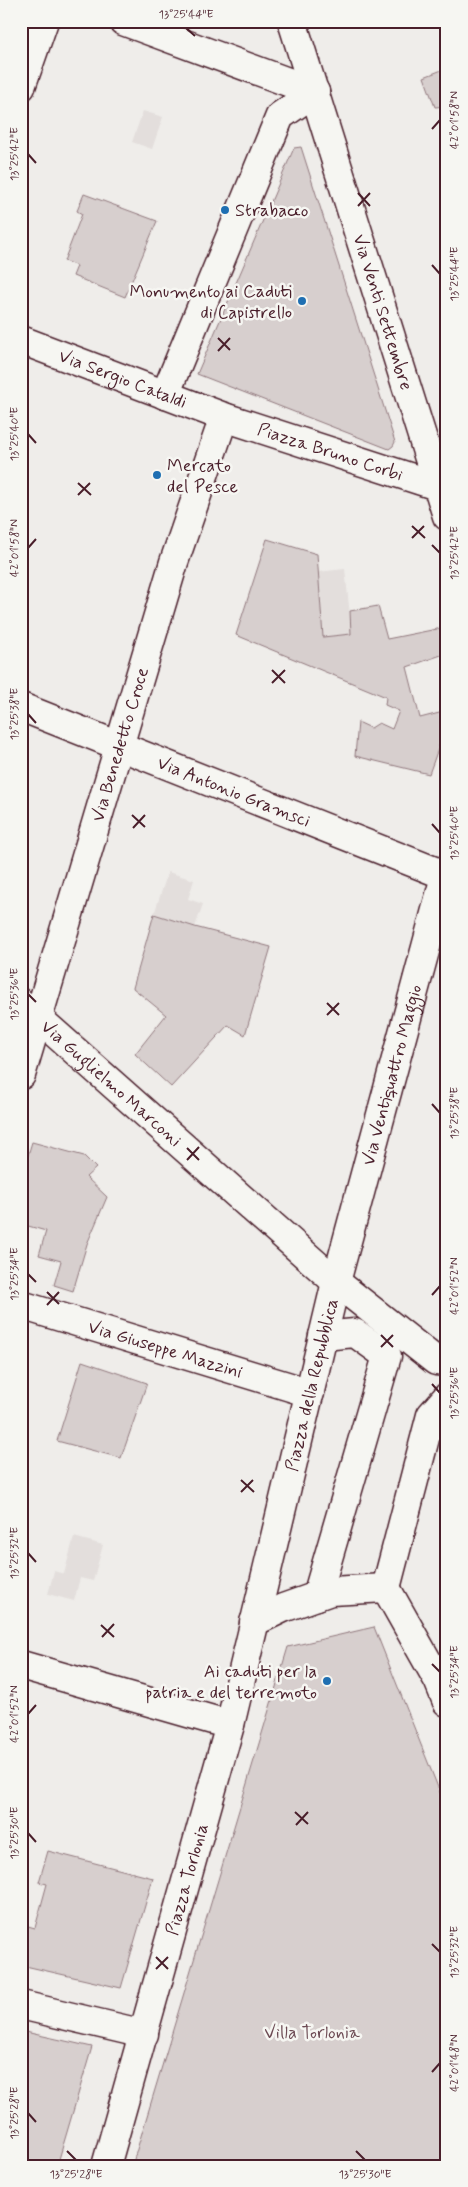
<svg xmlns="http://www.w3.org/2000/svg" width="468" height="2187" viewBox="0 0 468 2187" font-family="Mynerve,sans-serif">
<rect width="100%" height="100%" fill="#efedea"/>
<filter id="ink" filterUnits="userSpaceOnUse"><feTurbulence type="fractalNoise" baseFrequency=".02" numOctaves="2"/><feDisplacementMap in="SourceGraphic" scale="10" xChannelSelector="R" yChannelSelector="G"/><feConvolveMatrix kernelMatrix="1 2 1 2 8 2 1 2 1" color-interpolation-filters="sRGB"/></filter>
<g filter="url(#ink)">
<path fill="#e3dedc" d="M143 111 163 117 152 149 132 142Z
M345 569 352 634 323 637 318 572Z
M168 872 194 880 188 899 203 904 195 927 154 914Z
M74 1537 103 1545 93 1581 80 1578 74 1601 48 1594 54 1571 64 1574Z"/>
<path fill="#d7cfce" stroke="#90777c" d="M447 68V106L435 107 424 77Z
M301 147 395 442 393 446 389 449 197 374 294 148Z
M84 194 157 221 125 297 73 276 77 266 64 261 82 214 77 211Z
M267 539 317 554 323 637 351 634 350 611 378 606 387 639 447 627V653L407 667 420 718 447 711V724L429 774 355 756 358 722 371 728 379 723 392 729 399 711 385 705 386 697 236 635Z
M154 914 195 927 271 947 245 1035 228 1025 171 1087 135 1054 166 1015 133 988Z
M32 1142 84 1156 96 1168 86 1177 107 1197 87 1244 73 1291 54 1285 61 1261 39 1255 46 1231 21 1224V1178Z
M82 1361 147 1383 121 1458 57 1441Z
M374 1627 447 1810V2166H132L288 1647Z
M48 1851 153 1878 121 1988 21 1965V1942L25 1938 28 1926 35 1928 47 1884 39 1882Z
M21 2031 92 2047 57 2166H21Z"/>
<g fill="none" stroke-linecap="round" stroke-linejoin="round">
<g stroke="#4a1f2b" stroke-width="31">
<g id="minor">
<path d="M123 21 315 92"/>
<path d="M21 87 44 21"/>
<path id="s1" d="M21 340 224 417 437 486 447 485"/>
<path d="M165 395 280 116 315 92"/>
<path id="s2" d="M21 707 447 876"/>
<path id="s3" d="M21 1003 336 1282 436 1361 447 1362"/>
<path id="s4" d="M21 1075 174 562 224 417"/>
<path id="s5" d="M21 1305 310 1393"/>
<path d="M386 1588 431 1415 447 1397"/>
<path d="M386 1588 438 1680 447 1702"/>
<path d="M317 1596 387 1356 355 1333 323 1336"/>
<path d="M254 1622 283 1608 331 1591 386 1588"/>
<path d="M21 1665 230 1725"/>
<path d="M21 2005 144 2034"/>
<path id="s6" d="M106 2166 230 1725 336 1282 447 869"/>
</g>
</g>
<g stroke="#4a1f2b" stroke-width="31">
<g id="major">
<path id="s7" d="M292 21 447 516"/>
</g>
</g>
<use href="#minor" stroke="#f6f6f2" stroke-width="28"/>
<use href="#major" stroke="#f6f6f2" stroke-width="28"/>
</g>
</g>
<path fill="none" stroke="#4a1f2b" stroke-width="2" d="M186 28 195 36M432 129 440 120M28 154 36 163M358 193 370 206M358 206 370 193M432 265 440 274M218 338 230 350M218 351 230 338M28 434 36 443M78 483 91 495M78 495 90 483M412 526 425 538M412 538 424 526M432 545 440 553M28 548 36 539M272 670 285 683M272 683 285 670M28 714 36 723M132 815 145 827M432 824 440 833M133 828 145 815M28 994 36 1002M327 1003 339 1015M327 1015 339 1003M432 1104 440 1113M187 1148 199 1160M187 1160 199 1147M28 1274 36 1282M47 1292 59 1304M432 1295 440 1286M47 1305 59 1292M381 1335 393 1347M381 1347 393 1335M432 1384 440 1393M241 1480 254 1492M241 1492 253 1480M28 1553 36 1562M101 1625 114 1637M102 1637 114 1624M432 1664 440 1672M28 1714 36 1705M295 1812 308 1824M296 1825 308 1812M28 1833 36 1842M432 1944 440 1952M156 1957 168 1969M156 1969 168 1957M432 2072 440 2063M28 2113 36 2122M67 2151 76 2160M356 2151 365 2160"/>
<g fill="#1f6fb2" stroke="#f6f6f2" stroke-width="2">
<circle cx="225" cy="210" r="5"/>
<circle cx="302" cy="301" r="5"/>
<circle cx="157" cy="475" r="5"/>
<circle cx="327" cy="1681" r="5"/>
</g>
<g text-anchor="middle" stroke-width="5" stroke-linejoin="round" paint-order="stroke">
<g font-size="18" fill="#4a1f2b" stroke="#f6f6f2" text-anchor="start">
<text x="235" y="216">Strabacco</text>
<text x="292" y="297" text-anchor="end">Monumento ai Caduti<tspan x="292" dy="21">di Capistrello</tspan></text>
<text x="167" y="471">Mercato<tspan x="167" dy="21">del Pesce</tspan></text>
<text x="317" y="1677" text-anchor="end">Ai caduti per la<tspan x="317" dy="21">patria e del terremoto</tspan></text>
</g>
<g font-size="18" fill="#4a1f2b" stroke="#f6f6f2">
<text dy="6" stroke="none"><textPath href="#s7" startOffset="305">Via Venti Settembre</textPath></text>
<text dy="6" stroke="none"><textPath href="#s1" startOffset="109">Via Sergio Cataldi</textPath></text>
<text dy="6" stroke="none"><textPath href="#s1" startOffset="329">Piazza Bruno Corbi</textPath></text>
<text dy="6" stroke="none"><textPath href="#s4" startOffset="345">Via Benedetto Croce</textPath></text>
<text dy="6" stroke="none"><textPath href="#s2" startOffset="229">Via Antonio Gramsci</textPath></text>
<text dy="6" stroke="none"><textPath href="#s6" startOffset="1128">Via Ventiquattro Maggio</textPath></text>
<text dy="6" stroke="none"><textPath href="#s3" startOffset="121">Via Guglielmo Marconi</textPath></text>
<text dy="6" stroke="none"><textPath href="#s5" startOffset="151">Via Giuseppe Mazzini</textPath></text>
<text dy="6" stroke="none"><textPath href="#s6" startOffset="808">Piazza della Repubblica</textPath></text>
<text dy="6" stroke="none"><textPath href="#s6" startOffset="298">Piazza Torlonia</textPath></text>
</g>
<g font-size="18" fill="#6d4b54" stroke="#f6f6f2">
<text x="312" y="2038">Villa Torlonia</text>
</g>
</g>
<rect width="468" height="2187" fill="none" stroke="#f6f6f2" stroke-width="55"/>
<rect x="28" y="28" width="412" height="2132" fill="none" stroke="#4a1f2b" stroke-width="2"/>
<g font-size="12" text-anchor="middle" fill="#4a1f2b">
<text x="186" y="18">13°25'44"E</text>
<text transform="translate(454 120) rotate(-90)" y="4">42°01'58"N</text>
<text transform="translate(14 154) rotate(-90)" y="4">13°25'42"E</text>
<text transform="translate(454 274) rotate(-90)" y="4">13°25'44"E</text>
<text transform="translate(14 434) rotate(-90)" y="4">13°25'40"E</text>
<text transform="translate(14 548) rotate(-90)" y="4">42°01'58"N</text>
<text transform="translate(454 553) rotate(-90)" y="4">13°25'42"E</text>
<text transform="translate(14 714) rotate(-90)" y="4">13°25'38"E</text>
<text transform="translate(454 833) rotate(-90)" y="4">13°25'40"E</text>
<text transform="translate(14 994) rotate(-90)" y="4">13°25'36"E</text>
<text transform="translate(454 1113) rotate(-90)" y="4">13°25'38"E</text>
<text transform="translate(14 1274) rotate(-90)" y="4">13°25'34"E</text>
<text transform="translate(454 1286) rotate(-90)" y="4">42°01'52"N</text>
<text transform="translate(454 1393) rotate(-90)" y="4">13°25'36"E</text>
<text transform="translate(14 1553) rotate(-90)" y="4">13°25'32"E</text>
<text transform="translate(454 1672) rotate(-90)" y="4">13°25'34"E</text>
<text transform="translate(14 1714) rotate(-90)" y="4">42°01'52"N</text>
<text transform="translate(14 1833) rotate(-90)" y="4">13°25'30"E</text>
<text transform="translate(454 1952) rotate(-90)" y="4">13°25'32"E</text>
<text transform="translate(454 2063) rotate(-90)" y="4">42°01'48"N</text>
<text transform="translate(14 2113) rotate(-90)" y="4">13°25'28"E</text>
<text x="76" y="2178">13°25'28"E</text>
<text x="365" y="2178">13°25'30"E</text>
</g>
</svg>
